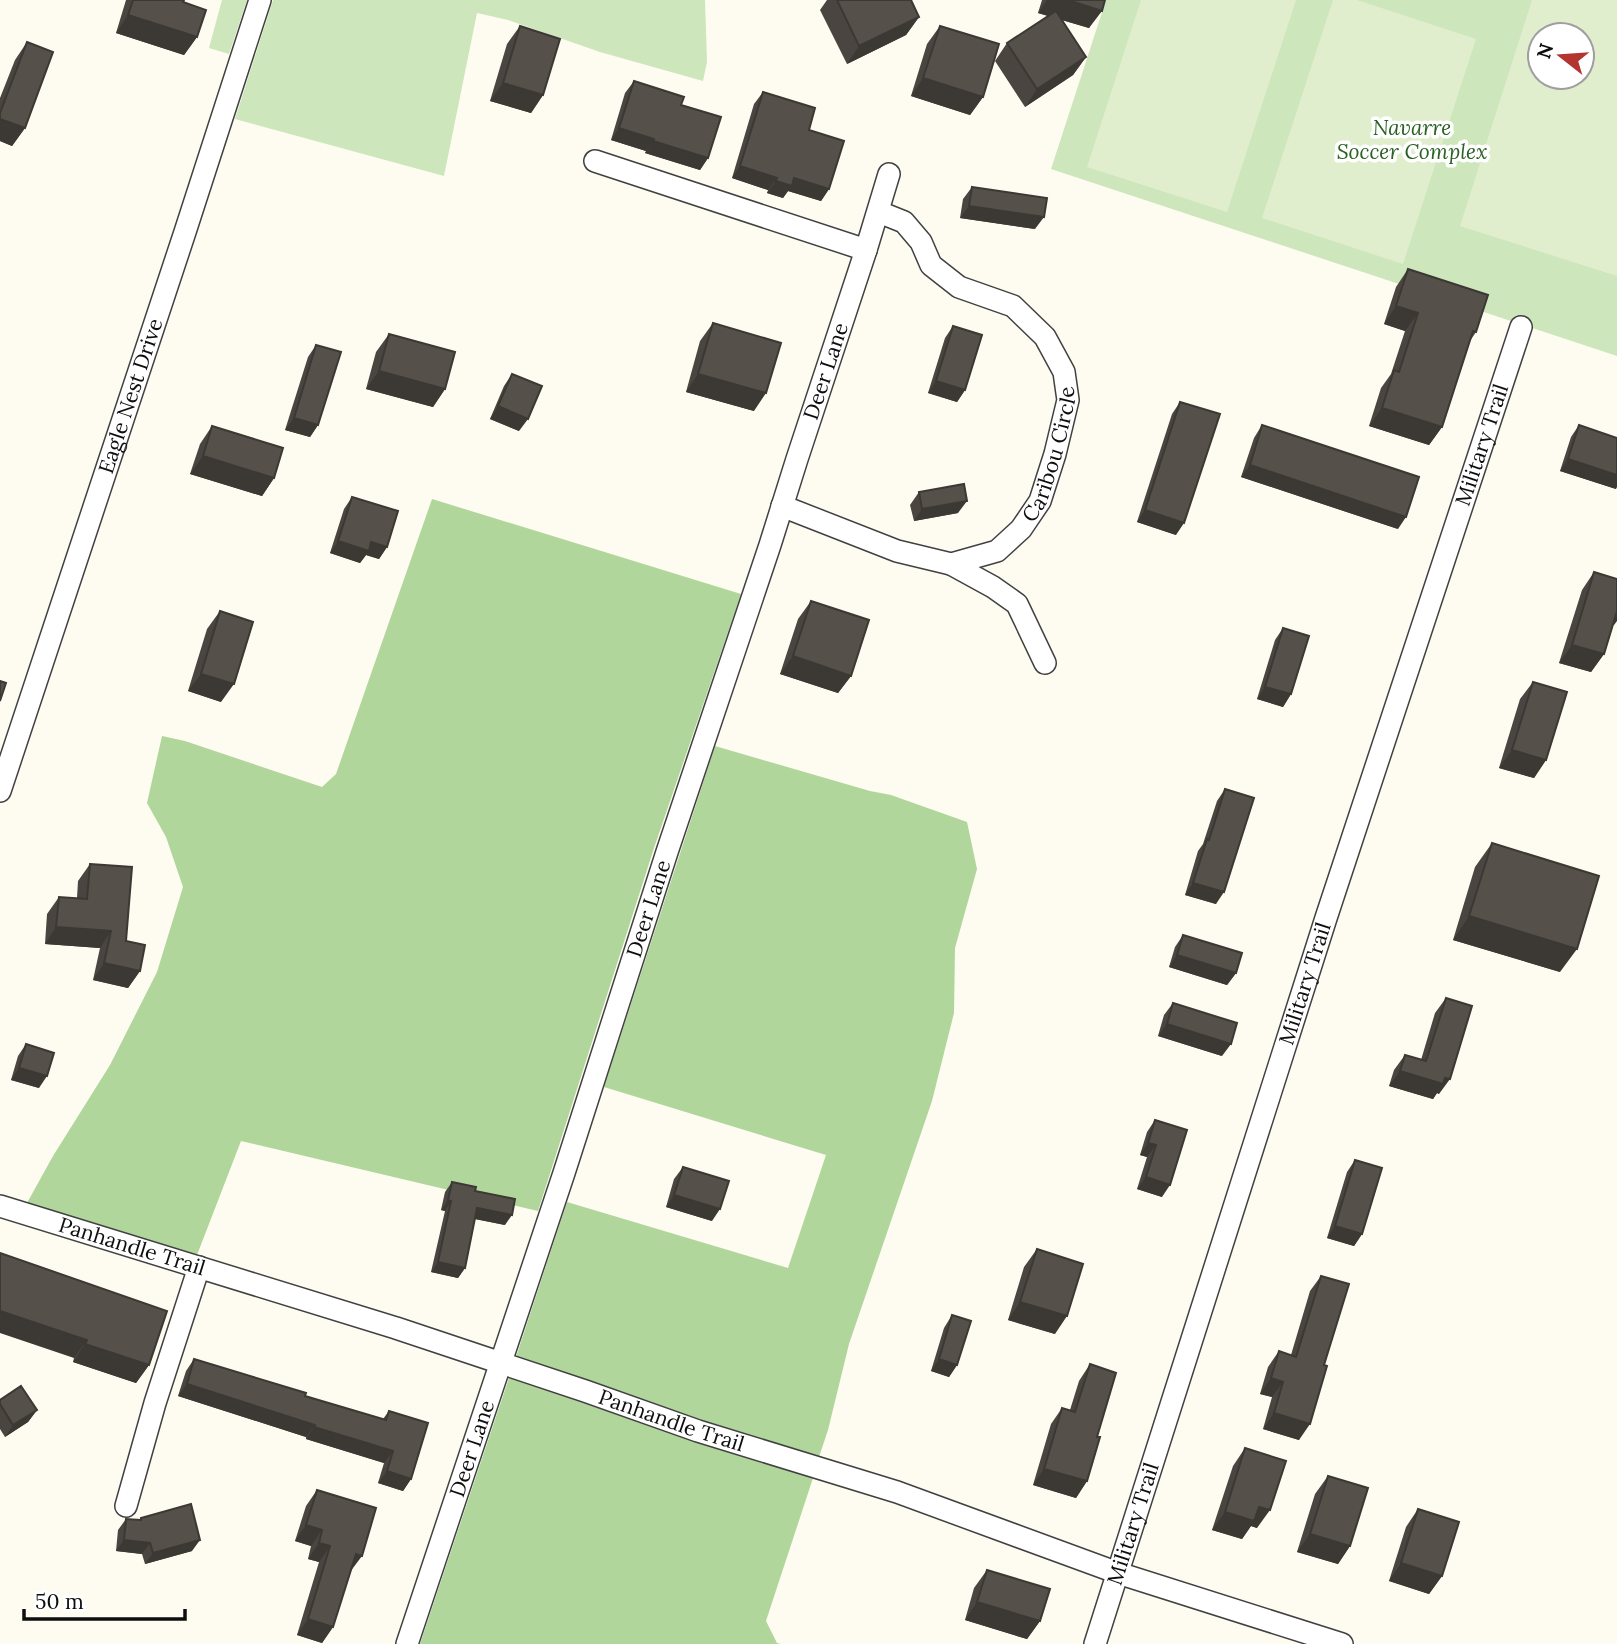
<svg xmlns="http://www.w3.org/2000/svg" width="1617" height="1644" viewBox="0 0 1617 1644" font-family="Lora,serif">
<rect width="100%" height="100%" fill="#fefcf0"/>
<path fill="#cee6bc" fill-rule="evenodd" d="M222 0H247L229 54 209 48Z
M273 0H705L707 62 703 81 600 52 508 20 477 13 444 176 235 119Z
M1106 0H1617V356L1051 169ZM1540 35H1582V77H1540Z"/>
<path fill="#b1d69c" d="M432 499 741 594 654 848 538 1211 241 1141 197 1255 27 1203 53 1156 110 1065 157 972 183 887 166 837 147 803 162 736 185 741 322 787 336 774Z
M715 746 870 791 891 795 967 822 977 869 955 948 954 1013 932 1101 849 1344 828 1430 819 1457 701 1420 516 1357 567 1202 788 1268 826 1155 604 1087Z
M509 1378 695 1441 813 1478 766 1621 777 1643 781 1644H420Z"/>
<path fill="#e0eecd" fill-rule="evenodd" d="M1141 0H1296L1227 212 1087 167Z
M1333 0H1357L1476 39 1403 264 1262 218Z
M1532 0H1617V276L1460 226ZM1540 35H1582V77H1540Z"/>
<g fill="none" stroke-linecap="round" stroke-linejoin="round">
<g stroke="#414141" stroke-width="24">
<g id="minor">
<path d="M595 161 866 250"/>
<path id="s1" d="M782 506 897 551 951 564 997 551 1021 529 1040 501 1055 454 1068 400 1064 372 1045 337 1013 306 959 287 931 265 921 242 904 222 879 212"/>
<path d="M951 564 993 587 1017 604 1045 663"/>
<path id="s2" d="M0 791 185 232 260 0"/>
<path id="s3" d="M0 1206 396 1328 585 1391 698 1431 897 1492 1118 1573 1342 1644"/>
<path d="M126 1506 155 1403 199 1267"/>
<path id="s4" d="M407 1644 564 1173 667 852 770 545 797 459 866 250 889 174"/>
<path id="s5" d="M1095 1644 1326 918 1521 327"/>
</g>
</g>
<use href="#minor" stroke="#fff" stroke-width="21"/>
</g>
<path fill="#4a4540" d="M126 0H184L183 2 197 37 184 55 116 33Z
M827 0H911L919 17 906 35 847 64 820 10Z
M1042 0H1105L1089 28 1062 20 1086 57 1073 75 1025 107 995 61 1007 43 1048 16 1038 13Z
M520 26 543 95 531 113 490 101 507 44Z
M940 26 983 97 970 115 911 96 927 44Z
M27 42 25 128 12 146 0 141V98L15 60Z
M634 81 681 105 708 158 700 170 645 153 646 151 611 140 625 93Z
M763 92 809 130 829 189 821 201 788 191 783 198 767 193 768 190 732 178 754 104Z
M972 187 1035 229 960 218 963 199Z
M1408 269 1476 332 1470 341 1442 427 1429 445 1369 426 1381 388 1391 374 1405 331 1384 324 1396 287Z
M713 323 754 411 686 392 700 341Z
M953 326 965 390 957 402 928 393 945 338Z
M389 334 445 389 433 407 366 389 376 352Z
M316 345 318 425 310 437 285 430 308 357Z
M512 374 519 431 490 419 504 386Z
M1180 402 1176 535 1137 522 1172 414Z
M1262 425 1398 529 1241 477 1254 438Z
M1579 425 1616 489 1560 471 1571 437Z
M212 426 274 478 262 496 190 474 200 444Z
M919 492 958 513 914 521 910 505Z
M352 497 387 547 379 559 366 555 360 563 330 553 344 509Z
M1594 572 1614 625H1613L1604 654 1591 672 1559 663 1582 590Z
M811 601 851 676 838 693 780 674 798 619Z
M220 611 221 702 188 691 207 629Z
M1283 628 1291 694 1283 707 1257 699 1275 640Z
M1533 682 1546 760 1534 778 1499 768 1520 699Z
M1225 789 1216 904 1185 895 1198 851 1203 844 1217 801Z
M1492 843 1560 972 1453 940 1475 867Z
M90 864 140 971 128 988 93 980 100 948 45 944 47 914 59 897 77 898 78 881Z
M1183 935 1236 973 1227 985 1169 967 1175 947Z
M1446 998 1439 1094 1437 1093 1433 1099 1389 1086 1394 1070 1405 1055 1421 1060 1435 1013Z
M1173 1003 1222 1056 1158 1036 1164 1015Z
M26 1044 39 1088 11 1080 18 1056Z
M1155 1120 1162 1197 1137 1189 1147 1157 1140 1155 1147 1132Z
M1355 1160 1362 1234 1354 1246 1327 1238 1347 1172Z
M683 1167 712 1221 666 1207 674 1179Z
M452 1182 475 1191 505 1225 475 1219 465 1268 458 1278 431 1272 445 1211 441 1210 445 1192Z
M1037 1249 1055 1334 1008 1320 1024 1267Z
M0 1253 149 1365 136 1383 73 1362 74 1358Z
M1321 1276 1324 1365 1299 1440 1263 1429 1272 1397 1260 1394 1268 1367 1279 1351 1291 1355 1310 1291Z
M952 1315 957 1365 949 1377 931 1371 944 1328Z
M194 1359 305 1396 383 1419 389 1411 411 1479 403 1491 378 1483 384 1463 306 1439V1437L178 1396 186 1371Z
M1090 1364 1097 1437 1087 1481 1076 1498 1033 1485 1051 1424 1062 1408 1070 1410 1079 1381Z
M0 1400 37 1410 28 1422 5 1437 0 1429Z
M1245 1448 1257 1528 1251 1526 1242 1539 1212 1530 1233 1466Z
M1328 1476 1350 1546 1338 1564 1297 1552 1315 1494Z
M317 1490 350 1572 333 1627 322 1643 297 1635 319 1562 308 1559 311 1546 295 1541 306 1506Z
M1418 1509 1442 1576 1429 1594 1389 1581 1406 1527Z
M141 1518 192 1551 145 1564 142 1554 116 1551 118 1530 126 1519 139 1520Z
M987 1570 1040 1621 1027 1639 965 1620 974 1588Z"/>
<path fill="#3c3834" d="M1047 0H1068L1102 11 1089 28 1038 13Z
M128 15 197 37 184 55 116 33Z
M919 17 906 35 847 64 859 46Z
M1086 57 1073 75 1025 107 1037 89Z
M923 78 983 97 970 115 911 96Z
M503 83 543 95 531 113 490 101Z
M0 119 25 128 12 146 0 141Z
M619 128 654 139 646 151 611 140Z
M653 141 708 158 700 170 645 153Z
M740 166 777 178 768 190 732 178Z
M794 178 829 189 821 201 788 191 783 198 767 193 776 181Z
M969 206 1044 217 1035 229 960 218Z
M1396 306 1418 313 1405 331 1384 324Z
M379 371 445 389 433 407 366 389Z
M698 374 766 393 754 411 686 392Z
M936 381 965 390 957 402 928 393Z
M498 406 528 419 519 431 490 419Z
M1382 408 1442 427 1429 445 1369 426Z
M294 418 318 425 310 437 285 430Z
M203 456 274 478 262 496 190 474Z
M1568 459 1617 475V487L1616 489 1560 471Z
M1250 465 1406 517 1398 529 1241 477Z
M967 501 958 513 914 521 922 509Z
M1145 510 1184 523 1176 535 1137 522Z
M338 541 371 542 387 547 379 559 366 555 360 563 330 553Z
M1617 608V621L1614 625 1606 623Z
M1572 645 1604 654 1591 672 1559 663Z
M793 656 851 676 838 693 780 674Z
M201 674 234 684 221 702 188 691Z
M1265 687 1291 694 1283 707 1257 699Z
M1512 750 1546 760 1534 778 1499 768Z
M1193 883 1224 892 1216 904 1185 895Z
M1469 916 1577 949 1560 972 1453 940Z
M56 927 111 931 100 948 45 944Z
M1177 955 1236 973 1227 985 1169 967Z
M104 963 140 971 128 988 93 980Z
M1167 1024 1231 1044 1222 1056 1158 1036Z
M19 1068 47 1076 39 1088 11 1080Z
M1400 1071 1445 1078 1450 1079 1439 1094 1437 1093 1433 1099 1389 1086Z
M1148 1143 1156 1145 1147 1157 1140 1155Z
M1146 1177 1170 1185 1162 1197 1137 1189Z
M674 1195 720 1209 712 1221 666 1207Z
M448 1200 451 1201 445 1211 441 1210Z
M477 1208 512 1215 505 1225 470 1218Z
M1335 1226 1362 1234 1354 1246 1327 1238Z
M438 1262 465 1268 458 1278 431 1272Z
M1020 1302 1067 1316 1055 1334 1008 1320Z
M0 1311 87 1340 74 1358 0 1333Z
M85 1344 149 1365 136 1383 73 1362Z
M939 1359 957 1365 949 1377 931 1371Z
M1271 1378 1283 1382 1272 1397 1260 1394Z
M187 1384 315 1425 306 1437 178 1396Z
M37 1410 28 1422 5 1437 13 1425Z
M1274 1413 1310 1424 1299 1440 1263 1429Z
M314 1427 393 1451 384 1463 306 1439Z
M1044 1469 1087 1481 1076 1498 1033 1485Z
M387 1471 411 1479 403 1491 378 1483Z
M1259 1507 1270 1510 1257 1528 1251 1526 1242 1539 1212 1530 1225 1512Z
M306 1525 322 1530 311 1546 295 1541Z
M1310 1534 1350 1546 1338 1564 1297 1552Z
M124 1540 150 1543 142 1554 116 1551Z
M200 1540 192 1551 145 1564 153 1553Z
M319 1543 330 1546 319 1562 308 1559Z
M356 1554 362 1556 350 1572Z
M1401 1563 1442 1576 1429 1594 1389 1581Z
M977 1602 1040 1621 1027 1639 965 1620Z
M308 1619 333 1627 322 1643 297 1635Z"/>
<path fill="#56504b" stroke="#3c3834" stroke-width="2" d="M133 0H184L183 2 206 10 197 37 128 15Z
M837 0H911L919 17 859 46Z
M1068 0H1105L1102 11Z
M1056 11 1086 57 1037 89 1007 43Z
M520 26 560 39 543 95 503 83Z
M940 26 999 44 983 97 923 78Z
M27 42 53 52 25 128 0 119V113Z
M634 81 684 97 681 105 721 117 708 158 653 141 654 139 619 128Z
M763 92 815 108 809 130 844 141 829 189 794 178 792 186 776 181 777 178 740 166Z
M972 187 1047 198 1044 217 969 206Z
M1408 269 1488 295 1476 332 1473 331 1442 427 1382 408 1394 370 1399 372 1418 313 1396 306Z
M713 323 781 343 766 393 698 374Z
M953 326 982 335 965 390 936 381Z
M389 334 455 352 445 389 379 371Z
M316 345 341 352 318 425 294 418Z
M512 374 542 386 528 419 498 406Z
M1180 402 1220 414 1184 523 1145 510Z
M1262 425 1419 477 1406 517 1250 465Z
M1579 425 1617 438V475L1568 459Z
M212 426 283 448 274 478 203 456Z
M964 484 967 501 922 509 919 492Z
M352 497 398 511 387 547 371 542 369 551 338 541Z
M1594 572 1617 579V611L1604 654 1572 645Z
M811 601 869 620 851 676 793 656Z
M220 611 253 622 234 684 201 674Z
M1283 628 1309 636 1291 694 1265 687Z
M0 681 6 683 0 701Z
M1533 682 1567 692 1546 760 1512 750Z
M1225 789 1254 798 1224 892 1193 883 1207 839 1209 840Z
M1492 843 1599 876 1577 949 1469 916Z
M90 864 132 867 126 941 145 945 140 971 104 963 111 931 56 927 59 897 87 899Z
M1183 935 1242 953 1236 973 1177 955Z
M1446 998 1472 1006 1450 1079 1445 1078 1443 1084 1400 1071 1405 1055 1426 1061Z
M1173 1003 1237 1023 1231 1044 1167 1024Z
M26 1044 54 1053 47 1076 19 1068Z
M1155 1120 1187 1130 1170 1185 1146 1177 1156 1145 1148 1143Z
M1355 1160 1382 1168 1362 1234 1335 1226Z
M683 1167 729 1181 720 1209 674 1195Z
M452 1182 476 1187 475 1191 515 1199 512 1215 477 1208 465 1268 438 1262 451 1201 448 1200Z
M1037 1249 1083 1264 1067 1316 1020 1302Z
M0 1253 167 1311 149 1365 85 1344 87 1340 0 1311Z
M1321 1276 1349 1284 1324 1365 1327 1366 1310 1424 1274 1413 1283 1382 1271 1378 1279 1351 1296 1357Z
M952 1315 971 1321 957 1365 939 1359Z
M194 1359 306 1393 305 1396 386 1420 389 1411 428 1423 411 1479 387 1471 393 1451 314 1427 315 1425 187 1384Z
M1090 1364 1116 1373 1097 1437H1100L1087 1481 1044 1469 1062 1408 1075 1412Z
M21 1386 37 1410 13 1425 0 1404V1400Z
M1245 1448 1286 1461 1270 1510 1259 1507 1254 1521 1225 1512Z
M1328 1476 1368 1488 1350 1546 1310 1534Z
M317 1490 376 1508 362 1556 356 1554 333 1627 308 1619 330 1546 319 1543 322 1530 306 1525Z
M191 1504 200 1540 153 1553 150 1543 124 1540 126 1519 141 1520V1518Z
M1418 1509 1459 1522 1442 1576 1401 1563Z
M987 1570 1050 1589 1040 1621 977 1602Z"/>
<g text-anchor="middle" stroke-width="7" stroke-linejoin="round" paint-order="stroke">
<g font-size="21" font-style="italic" fill="#2b6123" stroke="#fff">
<text x="1412" y="135">Navarre<tspan x="1412" dy="24">Soccer Complex</tspan></text>
</g>
<g font-size="21" fill="#0e0e0e" stroke="#fff">
<text dy="7" stroke="none"><textPath href="#s4" startOffset="1340">Deer Lane</textPath></text>
<text dy="7" stroke="none"><textPath href="#s2" startOffset="416">Eagle Nest Drive</textPath></text>
<text dy="7" stroke="none"><textPath href="#s5" startOffset="1260">Military Trail</textPath></text>
<text dy="7" stroke="none"><textPath href="#s1" startOffset="341">Caribou Circle</textPath></text>
<text dy="7" stroke="none"><textPath href="#s4" startOffset="774">Deer Lane</textPath></text>
<text dy="7" stroke="none"><textPath href="#s5" startOffset="693">Military Trail</textPath></text>
<text dy="7" stroke="none"><textPath href="#s3" startOffset="138">Panhandle Trail</textPath></text>
<text dy="7" stroke="none"><textPath href="#s3" startOffset="705">Panhandle Trail</textPath></text>
<text dy="7" stroke="none"><textPath href="#s4" startOffset="206">Deer Lane</textPath></text>
<text dy="7" stroke="none"><textPath href="#s5" startOffset="126">Military Trail</textPath></text>
</g>
</g>
<g transform="translate(1561 56) rotate(287)"><circle r="33" fill="#ffffff" stroke="#9f9f9f" stroke-width="2"/>
<path d="M0-5L12 26L0 18L-12 26Z" fill="#b43430"/>
<text y="-10" font-size="19" font-weight="bold" text-anchor="middle" fill="#0e0e0e">N</text>
</g>
<path d="M24 1609v10h161v-10" fill="none" stroke="#0e0e0e" stroke-width="3.5"/>
<text x="35" y="1609" font-size="21" fill="#0e0e0e" stroke="#ffffff" stroke-width="5" paint-order="stroke">50 m</text>
</svg>
